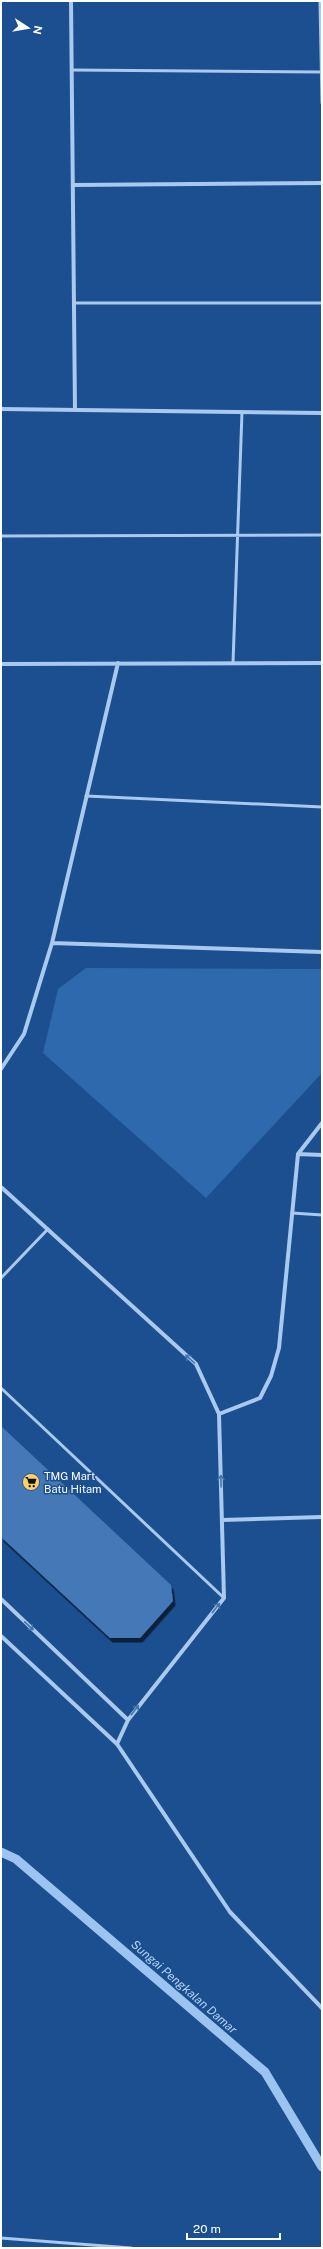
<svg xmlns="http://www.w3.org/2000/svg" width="323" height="2249" viewBox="0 0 323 2249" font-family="'Public Sans',sans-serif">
<defs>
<filter id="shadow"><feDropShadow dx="2.5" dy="4.5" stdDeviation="0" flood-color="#0009"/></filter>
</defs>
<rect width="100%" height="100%" fill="#1b4f8f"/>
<path fill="#2e69ad" d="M86 968 322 969V1073L206 1198 43 1053 58 989Z"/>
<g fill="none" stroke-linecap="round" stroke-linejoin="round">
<path stroke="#9cc4f0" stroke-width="9" d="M1 1852 16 1859 265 2072 322 2167"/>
</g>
<path fill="#4478b7" filter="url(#shadow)" d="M1 1426 171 1585 173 1601 140 1638H110L1 1537Z"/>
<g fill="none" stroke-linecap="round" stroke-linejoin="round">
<path stroke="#a9c9ee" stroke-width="3" d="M320 1 322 103
M72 70 321 72
M74 303H322
M1 536 322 535
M233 663 242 412
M86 796 322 807
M292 1213 322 1215
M1 1278 48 1229
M1 1388 224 1598
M1 2238 131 2248"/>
<path stroke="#a9c9ee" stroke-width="4" d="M71 1 75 410
M73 185 322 183
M1 409 322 413
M1 664 322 663
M52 943 322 952
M1 1069 24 1034 52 943 118 663
M298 1154 322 1123
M1 1187 196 1364 219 1414 224 1598 128 1720 117 1744
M219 1414 260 1398 271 1376 279 1348 298 1154 322 1155
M222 1520 322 1517
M1 1599 128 1720
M1 1636 117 1744 230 1912 322 2008"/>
</g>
<defs><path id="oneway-shaft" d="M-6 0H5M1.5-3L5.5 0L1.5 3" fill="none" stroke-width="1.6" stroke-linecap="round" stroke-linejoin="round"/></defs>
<g stroke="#4674ac">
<use href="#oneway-shaft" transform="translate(190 1359) rotate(-138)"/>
<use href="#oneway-shaft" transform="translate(221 1481) rotate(-91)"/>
<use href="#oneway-shaft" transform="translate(216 1608) rotate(-52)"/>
<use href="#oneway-shaft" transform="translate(29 1626) rotate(43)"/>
<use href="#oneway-shaft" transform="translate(135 1710) rotate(-52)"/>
</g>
<defs>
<g id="supermarket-disc" transform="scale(0.9)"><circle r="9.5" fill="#ffd166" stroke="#1b4f8f"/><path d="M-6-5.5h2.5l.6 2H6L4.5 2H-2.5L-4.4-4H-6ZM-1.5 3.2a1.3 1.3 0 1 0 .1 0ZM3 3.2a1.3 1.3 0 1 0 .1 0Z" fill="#111"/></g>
</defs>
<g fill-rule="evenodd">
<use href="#supermarket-disc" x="31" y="1482"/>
</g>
<g text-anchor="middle" stroke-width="3" stroke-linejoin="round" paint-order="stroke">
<g font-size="11" fill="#fff" stroke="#1b4f8f" text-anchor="start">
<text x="44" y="1480">TMG Mart<tspan x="44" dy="13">Batu Hitam</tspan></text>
</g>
<g font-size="12" font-style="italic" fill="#b5d3f5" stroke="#1b4f8f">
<text transform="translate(184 1987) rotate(41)" y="4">Sungai Pengkalan Damar</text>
</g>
</g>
<rect width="323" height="2249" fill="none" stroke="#ffffff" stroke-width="4"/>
<g transform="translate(28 28) rotate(102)" stroke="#1b4f8f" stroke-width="3" paint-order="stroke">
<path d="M0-3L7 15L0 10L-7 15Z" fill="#ffffff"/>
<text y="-6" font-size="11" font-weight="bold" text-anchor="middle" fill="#ffffff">N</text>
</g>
<path d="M187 2233v6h93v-6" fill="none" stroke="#ffffff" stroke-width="2"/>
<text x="193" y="2233" font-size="12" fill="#ffffff" stroke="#1b4f8f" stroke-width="3" paint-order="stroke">20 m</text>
</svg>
